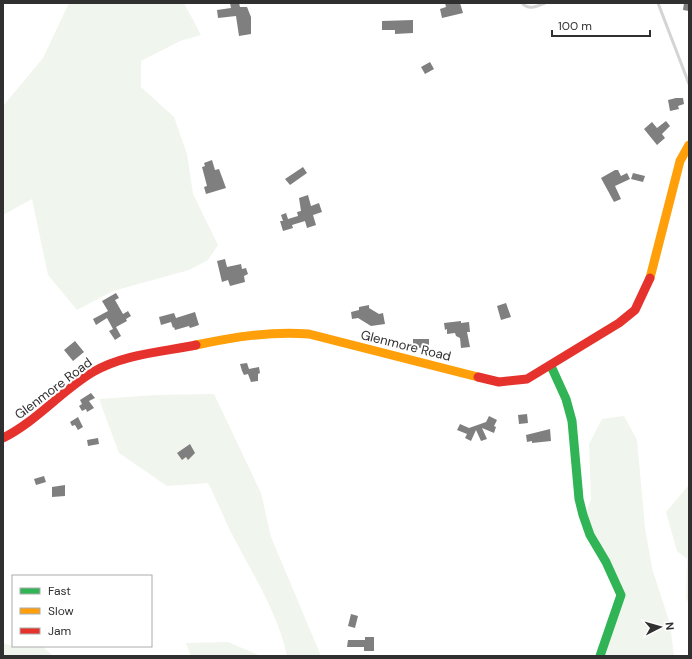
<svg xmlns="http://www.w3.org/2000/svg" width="692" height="659" viewBox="0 0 692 659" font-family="'DM Sans',sans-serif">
<rect width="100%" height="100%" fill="#fff"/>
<path fill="#f0f5ed" d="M69 3H184L201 35 180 41 141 61V87L174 117 187 154 193 194 218 245 208 260 189 270 113 291 77 310 48 275 32 199 3 215V106L43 58Z
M214 394 261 493 271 537 321 656H287C278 613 253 575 233 536 224 519 217 500 208 483L167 486 119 453 99 399 156 395Z
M624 416 637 440 645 528 652 568 670 624 674 656H603L622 594 584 518 591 499 589 444 602 419Z
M689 485V604L686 598 687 559 677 551 666 512Z
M228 642 261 656H191L186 643Z
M3 643 13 646H42L53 656H3Z"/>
<path fill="#7f7f7f" d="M230 3H239L240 7H247L251 17V34L239 36 236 16 218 18 217 10 231 8Z
M445 3H460L463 13 442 18 440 9 446 7Z
M684 3H689V11L683 10Z
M413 20V33L395 34V30H382V21Z
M430 62 434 69 425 74 421 67Z
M676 98H683L684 104 678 106 679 109 670 111 668 100Z
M666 121 670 126 662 134 665 138 657 145 644 129 652 122 657 128Z
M212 160 215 170 219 169 226 188 206 194 204 187 207 186 202 167 205 166 204 163Z
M303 167 307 173 290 185 285 179Z
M615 170H618L621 176 627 173 630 179 615 186 621 199 614 202 601 178Z
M633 173 645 176 643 182 631 179Z
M308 195 311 206 319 203 322 212 313 215 316 225 307 228 305 221 292 225 293 228 283 231 280 221H283L281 215 286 213 288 219 298 216 297 212 301 211 299 198Z
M225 259 227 267 241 264 242 269 246 268 248 274 244 276 245 282 230 286 228 280 222 282 217 261Z
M116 293 119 298 115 300 123 314 128 311 131 316 126 319 127 321 116 327 121 336 115 340 109 331 113 329 107 318 96 325 93 319 108 311 102 301Z
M506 303 511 317 501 320 497 306Z
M369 305V308L379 314 383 313 385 324 371 326 358 318 352 319 351 312 359 310V307Z
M195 312 199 325 190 328 189 326 175 330 174 327 173 328 171 322 161 325 159 317 174 313 176 318Z
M461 321V323L469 322 470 332H467L470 347 461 348 460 338 456 336 455 333 447 334V329L445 330 444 323Z
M413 339H429V348H413Z
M75 341 84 352 73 361 64 350Z
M247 363 249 369 259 367 260 373 258 374V381L251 382 248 374 244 375 242 371 240 364Z
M91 393 95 398 89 401 94 408 87 412 86 409 82 411 79 406 82 404 80 400Z
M527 414 528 423 519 424 518 415Z
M489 416 497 420 494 426 496 427 494 433 482 428 487 439 481 441 476 430 471 441 465 438 467 434 457 430 460 424 469 428 486 422Z
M78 417 83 427 78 430 75 425 72 426 70 422Z
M550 429 551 441 532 443V441L527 442 526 435Z
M98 438 99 444 88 446 87 440Z
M190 444 195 453 188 460 186 457 182 460 177 453Z
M44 476 46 482 36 485 34 479Z
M65 485V496L52 497V487Z
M351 614 358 616 355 628 348 626Z
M365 637H374V651H364V647H347L348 640H365Z"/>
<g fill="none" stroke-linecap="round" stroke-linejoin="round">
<path stroke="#d4d4d4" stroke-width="3" d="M522 3C529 11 537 6 545 3
M658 3 689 84"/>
<path stroke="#30b455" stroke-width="9" d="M551 366 566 399 572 421 579 499 583 515 590 535 606 562 621 595 600 656"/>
<path stroke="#ff9f0a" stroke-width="9" d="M650 278 680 161 689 145
M196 345C234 337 270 331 309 334L478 377"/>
<path stroke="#e5322d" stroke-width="9" d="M478 377 499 382 527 379 619 323 635 310 650 278
M3 438C37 421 61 391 93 372 124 354 162 352 196 345"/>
</g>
<g text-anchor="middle" stroke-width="4" stroke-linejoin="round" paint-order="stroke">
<g font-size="13" fill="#303030" stroke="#fff">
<text transform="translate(406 345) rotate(14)" y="5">Glenmore Road</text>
<text transform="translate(53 388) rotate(-37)" y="5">Glenmore Road</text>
</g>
</g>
<rect width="692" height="659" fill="none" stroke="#303030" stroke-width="8"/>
<rect x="12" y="575" width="140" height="72" fill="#ffffff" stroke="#acacac"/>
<rect x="20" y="588" width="20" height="6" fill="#30b455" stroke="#acacac"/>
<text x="48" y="595" font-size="12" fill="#303030">Fast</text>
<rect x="20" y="608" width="20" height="6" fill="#ff9f0a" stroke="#acacac"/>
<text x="48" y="615" font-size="12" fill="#303030">Slow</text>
<rect x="20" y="628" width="20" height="6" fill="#e5322d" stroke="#acacac"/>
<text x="48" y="635" font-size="12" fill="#303030">Jam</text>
<g transform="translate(660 627) rotate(84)" stroke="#ffffff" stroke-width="3" paint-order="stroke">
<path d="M0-3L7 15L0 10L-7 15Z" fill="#303030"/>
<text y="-6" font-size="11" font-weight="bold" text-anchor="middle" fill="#303030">N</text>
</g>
<path d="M552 30v6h98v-6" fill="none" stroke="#303030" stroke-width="2"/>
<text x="558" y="30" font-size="12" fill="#303030" stroke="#ffffff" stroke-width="3" paint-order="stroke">100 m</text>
</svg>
